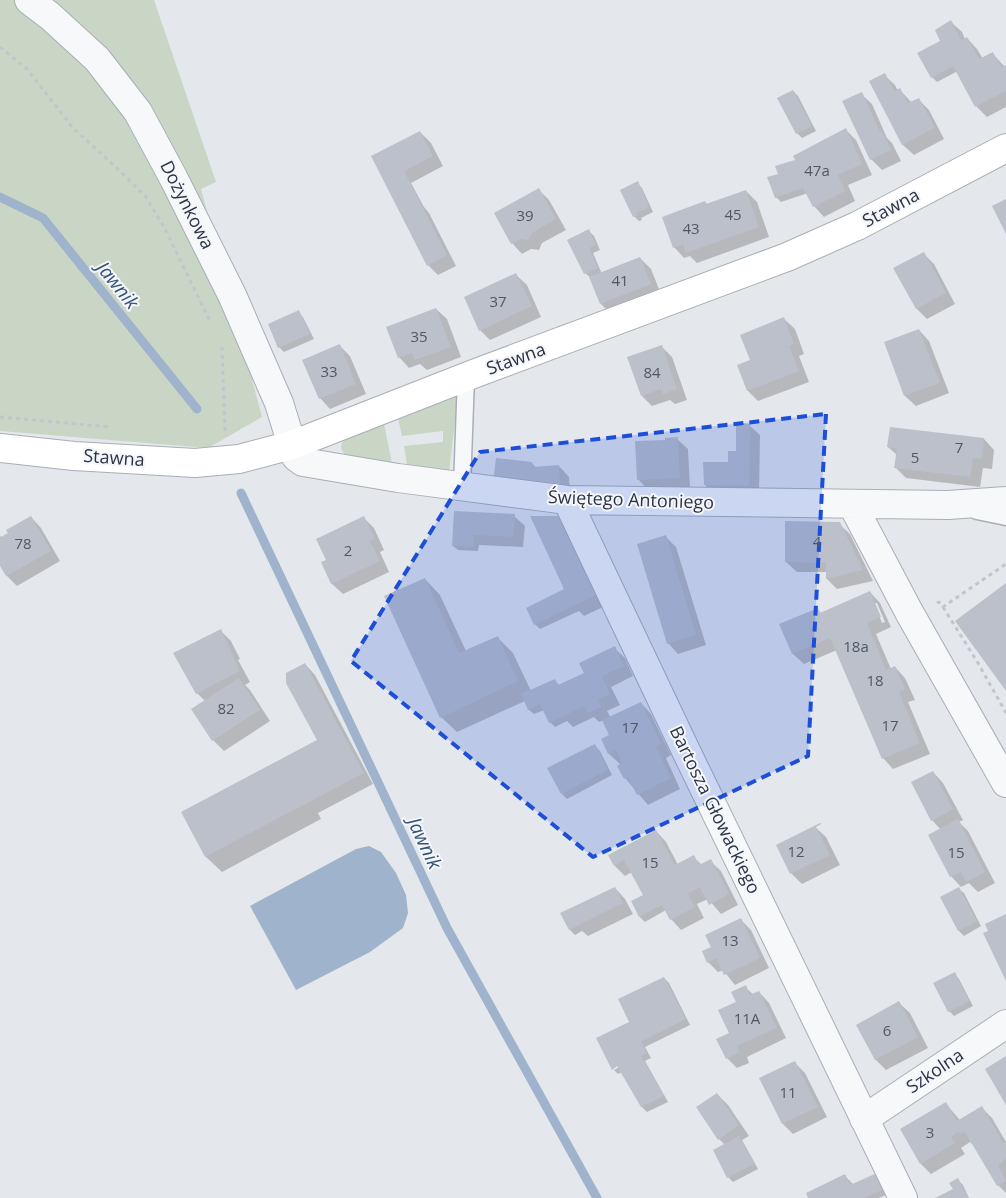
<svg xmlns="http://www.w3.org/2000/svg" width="1006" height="1198" viewBox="0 0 1006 1198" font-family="'Open Sans',sans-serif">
<rect width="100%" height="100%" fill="#e4e7ec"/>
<path fill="#c9d6c5" d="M0 0H154L216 182 201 189 262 417 208 448 0 431Z
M458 395 449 473 407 465 404 446 443 442V431L402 436 398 418Z
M384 424 392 463 345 455 341 448 342 442 350 436Z"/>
<path fill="#9fb4cc" d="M369 846 381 852 396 873 406 895 408 913 403 928 370 952 296 990 250 906 356 849Z"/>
<path fill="#0003" fill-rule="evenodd" d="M951 22 962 32 965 39 967 38 977 49 983 59 992 53 1005 67 1006 66V107L987 117 976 106 958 71 937 82 932 77 942 41Z
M884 75 895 85 898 91 900 90 912 103 918 99 929 110 944 139 914 155 903 145 870 82Z
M793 91 798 96 816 131 802 138 797 133Z
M861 94 872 104 887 138 892 143 901 161 882 170 871 159Z
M846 130 856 140 872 175 848 185 855 201 824 217 814 206 808 193 781 202 776 197 780 174 796 160Z
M420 132 431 143 443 166 411 183 424 207 429 213 456 266 438 275 428 265 372 157Z
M637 183 642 188 653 212 641 218 642 220 639 221 634 216Z
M539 190 549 200 566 230 542 243 539 250 531 249 522 254 512 243Z
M746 191 757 202 769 237 697 263 690 256 684 258 674 247 705 202 708 205Z
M589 231 594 236 600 250 593 253 602 274 640 258 651 269 661 294 611 314 601 304 591 278 585 273Z
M923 253 934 264 955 304 927 319 917 309 895 269Z
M516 275 527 285 541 317 490 340 480 330Z
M436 309 447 319 461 357 427 370 420 364 409 368 399 357Z
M298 312 303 317 314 339 284 352 279 347Z
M784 319 795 329 804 354 799 356 809 382 758 401 748 391 738 366 751 360Z
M919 330 929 341 949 393 916 406 905 396 885 343Z
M340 346 350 356 366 394 330 409 320 398Z
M662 347 672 357 687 400 675 404 670 400 652 406 642 396Z
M749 425 760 435 759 495H715L705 485 729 463 737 453Z
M677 439 688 449 690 488 648 490 638 479 666 441Z
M984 439 994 450 992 469 983 468 980 487 906 478 895 467 897 455 888 447Z
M532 463 536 468 559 466 569 477 570 496 505 492Z
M455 513 514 516 525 526 523 547 479 545 478 551 458 550 453 546Z
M31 517 41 528 60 561 17 586 7 576 0 564V536L2 538Z
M364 518 374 528 384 550 380 552 389 572 343 594 332 584 323 563 327 561Z
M557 518 568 528 605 606 584 616 579 611 540 629 535 624 564 591Z
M839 524 850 534 873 581 837 589 827 579V572H797L786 562Z
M666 537 676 547 706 645 678 654 668 643Z
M425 579 440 595 466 651 497 637 513 653 531 691 554 680 560 686 586 674 614 648 625 658 633 676 611 687 620 705 607 711 611 718 641 703 651 714 671 755 666 758 680 789 648 805 625 778 621 765 609 754 611 736 604 720 599 722 594 717 573 727 567 721 555 727 550 722 544 710 534 714 529 710 525 701 457 732 441 717Z
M870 592 880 603 891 627 876 634 891 669 895 667 905 678 915 700 908 702 930 754 893 769 883 758 837 650 804 664 793 654 781 624 817 609 821 613ZM874 603H877L885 622 882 623Z
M220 630 231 641 240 659 238 660 250 682 245 685 250 690 270 721 224 751 213 740 193 709 205 701 197 693Z
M305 664 315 675 373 784 318 813 321 819 222 872 206 857 183 813 318 740Z
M595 746 600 751 612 775 567 799 562 794Z
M933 772 943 783 963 820 959 822 968 831 995 883 978 892 969 883 961 887 951 876 941 830 932 820Z
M815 827 826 837 840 865 802 884 791 873 777 845Z
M656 831 666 842 678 865 693 857 702 865 710 861 721 871 738 905 721 914 708 899 697 904 704 918 681 930 671 919 666 910 645 922 640 917 632 902 645 896 632 872 625 876 615 866 609 856Z
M615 888 625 899 633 914 588 936 582 931 575 935 570 930 562 914Z
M959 889 964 893 981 926 964 936 959 931 942 898Z
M741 920 751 930 769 968 735 985 723 970 718 972 708 962 712 947Z
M954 974 959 979 973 1006 954 1016 949 1011Z
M664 978 669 983 690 1025 645 1047 651 1058 645 1061 668 1102 647 1112 642 1107 622 1072 618 1074 614 1070 624 1065 631 1022Z
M745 987 754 995 759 992 769 1003 786 1038 747 1057 749 1063 737 1068 727 1058 730 1034 738 1002Z
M899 1003 910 1013 928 1048 886 1070 876 1060 857 1025Z
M794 1062 805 1073 827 1117 793 1134 783 1124 761 1079Z
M717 1094 728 1105 749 1136 742 1140 758 1169 733 1182 728 1177 725 1145 719 1139Z
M945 1103 960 1120 981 1107 992 1118 1006 1142V1193L998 1185 973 1143 972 1144 970 1142 961 1148 965 1154 931 1174 921 1164 902 1130Z
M876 1174 888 1194 879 1198H809L845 1176 854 1185Z
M958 1180 963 1185 969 1198H938L955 1190Z"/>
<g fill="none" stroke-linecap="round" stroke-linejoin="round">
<path stroke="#9fb4cc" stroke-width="9" d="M0 197 43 218 197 409
M241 493 447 928 597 1198"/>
</g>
<path fill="#bbc0ca" d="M951 20 961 40 967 37 979 59 993 52 1001 68 1006 65V91L975 107 953 66 931 78 917 53 940 41 935 30Z
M885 73 894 91 900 88 908 103 919 98 935 128 902 145 869 81Z
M793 90 812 126 796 134 777 98Z
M862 92 880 132 882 131 891 150 870 160 842 101Z
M846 128 862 164 838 175 845 191 813 207 803 188 775 198 767 177 778 174 775 166 795 160 793 156Z
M420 131 433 156 404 171 447 255 427 266 371 156Z
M638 181 649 207 637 213 638 215 633 217 620 190Z
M539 188 556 219 532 233 528 240 520 239 511 244 494 213Z
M746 190 759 227 686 253 683 244 673 248 662 217 705 201 706 204Z
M1006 199V234L992 206Z
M589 229 596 245 589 248 598 268 584 274 567 240Z
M924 252 946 293 916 309 893 268Z
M640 257 651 284 600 304 589 277Z
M516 273 532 306 479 331 464 297Z
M436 308 451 347 415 360 412 353 398 358 386 327Z
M299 310 310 334 278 348 268 324Z
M784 317 794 344 789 346 799 371 747 391 737 365 750 360 740 335Z
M919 329 940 383 904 396 884 342Z
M340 344 356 384 319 399 302 360Z
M662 345 677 389 663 394 661 389 641 396 627 357Z
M736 423 750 424 749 485H704L703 462H728V451H736Z
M890 427 984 438 982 459 973 458 970 477 894 468 897 449 887 447Z
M678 437 680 478 637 480 635 441 665 440V438Z
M496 458 532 462V467L559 465 560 485 493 482Z
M454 511 515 514 513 537 474 535V547L452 546Z
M31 516 51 551 6 576 0 566V535L1 537 8 533 6 530Z
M364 516 375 539 370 541 380 561 331 584 321 562 326 560 316 539Z
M530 516H558L596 595 534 625 526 608 564 589Z
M785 521 840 522 863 570 826 579V563L785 562Z
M666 535 696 635 667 644 637 544Z
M425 578 459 653 498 636 518 681 440 718 384 596Z
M1006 583V691L955 621Z
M870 591 881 617 867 623 886 670 895 666 905 689 899 692 920 743 882 759 830 638 792 654 779 624 818 608 820 613Z
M221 629 240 671 196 694 173 653Z
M615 646 624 666 602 676 610 694 598 700 601 707 588 713 584 706 549 723 540 704 528 710 521 694 555 679 558 685 584 673 579 663Z
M305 663 364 773 205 857 181 812 317 740 286 683V673Z
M239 678 260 710 212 741 191 709Z
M641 702 661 744 656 747 671 778 637 795 628 777 624 779 617 766 622 763 616 750 608 754 601 739 609 735 602 720Z
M595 744 608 770 561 794 547 768Z
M933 771 953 809 931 821 911 782Z
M958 819 985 872 966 882 961 872 950 877 928 835Z
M820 823 821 824 816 827 830 855 790 874 776 845Z
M656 830 675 865 694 855 699 865 711 859 729 894 709 905 700 887 688 894 695 907 670 920 662 905 639 917 631 901 643 895 624 860 614 866 608 855Z
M615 887 623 903 569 930 560 913Z
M959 887 977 921 958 931 940 897Z
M1006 914V981L983 933 988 931 985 924Z
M741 918 760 958 724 975 716 958 707 963 702 951 711 947 705 935Z
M955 972 969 1001 948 1012 933 983Z
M664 977 686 1019 641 1042 647 1053 641 1056 664 1096 641 1107 617 1066 612 1070 596 1038 629 1022 618 999Z
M746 985 750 995 759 991 777 1028 737 1046 740 1052 726 1059 716 1039 729 1033 718 1010 736 1002 731 992Z
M899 1001 918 1037 875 1060 856 1025Z
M1006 1056V1105L985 1069Z
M795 1061 818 1107 782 1124 759 1078Z
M717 1093 739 1125 718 1140 696 1107Z
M946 1102 957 1121 982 1106 1003 1143 1006 1141V1159L998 1165 1006 1181 997 1186 965 1132 960 1134 958 1132 951 1137 955 1143 920 1164 900 1129Z
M739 1136 754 1164 727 1178 713 1150Z
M877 1173 884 1189 864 1198H808L806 1193 845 1174 850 1185Z
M958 1178 968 1198H935L953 1189 949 1183Z"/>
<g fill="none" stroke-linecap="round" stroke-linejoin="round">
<g stroke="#a9aeb7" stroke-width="19">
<path id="lane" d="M462 487 466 377
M977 511 1006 517"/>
</g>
<g stroke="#a9aeb7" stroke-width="30">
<path id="street" d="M29 0 50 16 97 59 138 112 174 179 232 295 279 403 292 445 296 457 303 462 398 478 567 500 948 505 1006 501
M567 500 687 753 903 1198
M852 504 909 612 1006 783
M864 1119 1006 1024"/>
</g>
<g stroke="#a9aeb7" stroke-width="30">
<path id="secondary" d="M0 448 74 456 195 463 239 459 292 445 476 373 787 257 857 226 1006 148"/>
</g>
<path stroke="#c2c5cb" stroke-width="3" stroke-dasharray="4 4" stroke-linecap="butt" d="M0 47 27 69 73 128 121 172 146 197 164 227 211 323
M222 347 225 431 224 432
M0 417 111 427
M937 603 939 602 943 607 1006 564
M943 607 978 663 1006 713"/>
<use href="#lane" stroke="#f7f8fa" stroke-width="16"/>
<use href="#street" stroke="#f7f8fa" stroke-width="28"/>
<use href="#secondary" stroke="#fff" stroke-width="28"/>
</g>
<path fill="#1d4ed8" fill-opacity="0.2" stroke="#1d4ed8" stroke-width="4" stroke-dasharray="10 6" stroke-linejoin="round" d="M826 414 808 756 593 857 351 661 480 452Z"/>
<g text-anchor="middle" stroke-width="4" stroke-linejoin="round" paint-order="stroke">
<g font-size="15" fill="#4f5766">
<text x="817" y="176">47a</text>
<text x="733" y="220">45</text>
<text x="525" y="221">39</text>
<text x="691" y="234">43</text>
<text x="620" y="286">41</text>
<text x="498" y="307">37</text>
<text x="419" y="342">35</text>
<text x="329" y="377">33</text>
<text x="652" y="378">84</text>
<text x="959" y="453">7</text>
<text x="915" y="463">5</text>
<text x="817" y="547">4</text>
<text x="23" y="549">78</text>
<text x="348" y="556">2</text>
<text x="856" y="652">18a</text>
<text x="875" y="686">18</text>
<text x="226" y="714">82</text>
<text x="890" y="731">17</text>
<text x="630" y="733">17</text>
<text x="796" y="857">12</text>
<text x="956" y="858">15</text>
<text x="650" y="868">15</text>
<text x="730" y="946">13</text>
<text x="747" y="1024">11A</text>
<text x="887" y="1036">6</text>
<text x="788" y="1098">11</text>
<text x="930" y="1138">3</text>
</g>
<g font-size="18" fill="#2b3445" stroke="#f4f6f9">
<text transform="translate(187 205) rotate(63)" y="6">Dożynkowa</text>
<text transform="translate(891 208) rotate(-28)" y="6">Stawna</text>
<text transform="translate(516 359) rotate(-20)" y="6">Stawna</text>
<text transform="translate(114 458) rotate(4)" y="6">Stawna</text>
<text transform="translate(631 500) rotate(2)" y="6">Świętego Antoniego</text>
<text transform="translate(715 810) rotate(64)" y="6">Bartosza Głowackiego</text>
<text transform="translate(935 1071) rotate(-34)" y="6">Szkolna</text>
</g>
<g font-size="19" font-style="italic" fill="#34527a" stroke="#f4f6f9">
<text transform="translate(118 285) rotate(51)" y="7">Jawnik</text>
<text transform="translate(425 843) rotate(65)" y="7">Jawnik</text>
</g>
</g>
</svg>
